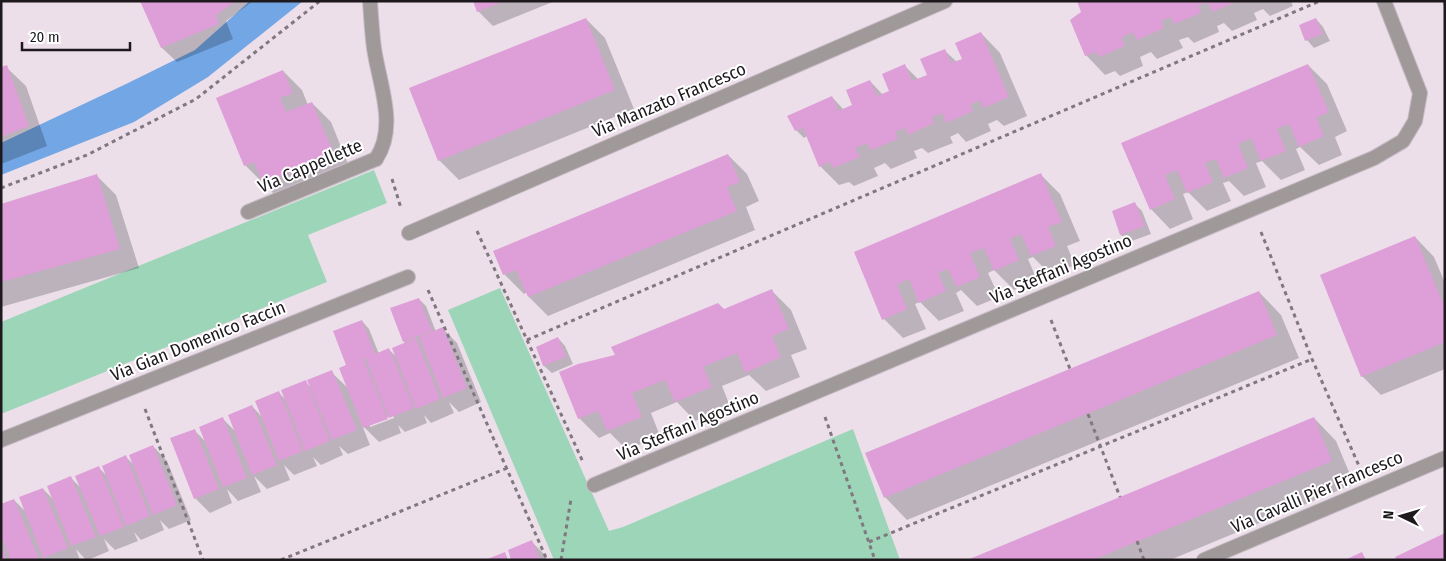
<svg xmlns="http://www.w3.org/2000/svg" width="1446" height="561" viewBox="0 0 1446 561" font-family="'Fira Sans Condensed',sans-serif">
<rect width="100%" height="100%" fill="#ecdfea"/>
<path fill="#9dd5b8" d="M374 170 387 203 308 235 327 282 1 414V322Z
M500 288 609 531 623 527 853 429 900 560H554L448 310Z"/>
<path fill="#72a6e5" d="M250 1H303L208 77 134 122 1 175V143L126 84 195 50Z"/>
<path fill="#0003" fill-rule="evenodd" d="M142 1H253L226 21 233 39 177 62 162 48Z
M474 1H555L493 26 478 11Z
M1078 1H1291L1293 6 1270 16 1263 9 1254 13 1257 20 1232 31 1224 23 1217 26 1219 32 1194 43 1188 37 1179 40 1183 48 1157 59 1151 52 1140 57 1143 66 1120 76 1115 71 1105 75 1086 55 1083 12Z
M1442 1H1445V11Z
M586 19 605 38 634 109 459 180 439 160Z
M1316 19 1323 27 1330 41 1314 48 1307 40Z
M981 33 1000 53 1027 116 1004 126 997 120 988 124 991 131 966 142 958 133 950 137 953 143 928 153 922 148 914 151 917 158 891 169 885 163 874 168 878 176 854 186 849 182 839 185 820 166 807 136 804 138 796 130 832 97 844 110 854 105 870 81 883 95 891 92 905 66 919 80 928 76 944 50 957 62 964 60Z
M1308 65 1327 84 1347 131 1335 137 1342 155 1319 165 1300 147 1296 149 1305 170 1281 180 1262 161 1256 163 1266 187 1244 196 1229 181 1223 183 1231 201 1207 211 1188 192 1183 194 1193 219 1170 229 1151 209 1123 144Z
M6 67 26 86 47 146 1 164V68Z
M283 71 302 90 308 105 312 103 331 122 352 174 283 203 245 165Z
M728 155 747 174 759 201 746 207 755 230 548 316 529 297 527 292 524 294 504 274Z
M1040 174 1060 194 1080 241 1067 246 1075 265 1051 275 1033 257 1028 259 1037 280 1014 290 994 270 988 273 999 297 977 306 961 290 956 293 964 311 939 321 920 302 915 304 926 329 903 338 884 319 856 253Z
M96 175 116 195 139 268 1 307V205Z
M1135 204 1142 211 1151 234 1129 242 1121 235 1113 212Z
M1415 237 1434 257 1445 283V369L1381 395 1362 376Z
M771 290 791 310 807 349 791 355 800 377 766 391 749 375 722 386 730 406 695 421 677 402 651 413 660 436 627 450 610 433 599 438 579 418 616 355Z
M1259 292 1281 315 1299 358 907 520 885 497Z
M419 299 426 306 436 332 443 329 457 343 481 402 459 412 449 402 454 413 431 423 424 415 427 423 405 432 398 425 401 433 379 442 362 425 370 445 348 454 339 446 343 455 321 465 313 457 317 466 294 475 284 465 290 480 267 489 254 476 261 492 238 501 227 489 232 503 210 513 195 498 194 430 206 442 223 419 236 432 252 406 262 417 279 393 287 401 305 382 313 389 331 372 348 388V366L362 321 369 329 379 354 389 350 397 357 406 344 404 342ZM393 415 394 418 370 427V424Z
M558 338 565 346 573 364 552 373 544 366 537 347Z
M1314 418 1336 441 1354 484 1170 560H970Z
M153 446 167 461 191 520 169 529 160 520 164 530 141 540 134 532 138 541 115 550 104 539 109 551 88 560H86L76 549 80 560H1V505L14 500 27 513 43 489 54 500 71 478 82 489 99 468 107 476 126 457 134 465Z
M532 542 546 556 547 560H513Z"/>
<path fill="#de9ed8" d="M140 1H236L216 15 219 24 161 48Z
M473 1H504L477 12Z
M1077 1H1238L1212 12 1208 2 1198 6 1201 13 1174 24 1171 17 1161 21 1164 28 1137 40 1133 32 1121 38 1125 46 1099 57 1096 52 1085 56 1070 20 1081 12Z
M586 18 615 90 438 161 409 88Z
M1316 18 1323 34 1305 41 1299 25Z
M981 32 1009 97 983 108 980 100 970 105 973 111 946 123 942 113 932 117 934 123 908 135 905 128 895 132 898 139 871 150 867 143 855 148 860 157 833 168 830 162 819 167 803 128 795 131 787 116 832 96 838 111 852 105 846 90 870 80 877 96 889 91 882 74 905 64 912 81 927 75 920 59 945 49 951 63 962 59 955 43Z
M1308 64 1329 112 1316 118 1324 136 1299 147 1289 124 1277 129 1286 151 1261 161 1251 138 1238 144 1248 168 1224 178 1216 159 1205 163 1213 182 1187 193 1177 170 1165 175 1175 199 1150 210 1121 143Z
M7 65 29 126 1 137V67Z
M283 70 293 93 280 98 286 112 312 102 334 154 263 184 254 162 244 166 216 98Z
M728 154 740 182 727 187 737 211 528 297 516 270 503 275 493 251Z
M1041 173 1062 222 1048 227 1056 246 1031 256 1021 234 1010 239 1019 260 994 271 984 248 970 253 980 277 957 287 948 269 938 273 946 291 919 303 909 279 897 285 907 309 882 320 854 252Z
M97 174 120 249 1 282V204Z
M1135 202 1145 226 1120 235 1112 211Z
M1415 236 1445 308V342L1361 377 1320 275Z
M772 289 789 329 772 336 781 357 745 373 737 353 703 367 712 387 675 402 665 380 632 393 642 417 607 431 598 411 578 419 559 372 578 364 615 355 611 347 718 303 724 309Z
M1259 291 1277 335 884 498 865 453Z
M419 298 432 331 403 342 390 308Z
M362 320 375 354 389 348 414 408 389 418 365 357 363 358 388 419 363 428 339 368 346 365 333 331Z
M443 327 467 388 443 398 419 337Z
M558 337 566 357 543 366 536 347Z
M416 338 440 399 416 409 392 348Z
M332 370 357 430 332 440 307 380Z
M306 380 330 441 305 451 281 390Z
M279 391 303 451 279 461 255 401Z
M252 405 277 465 252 475 228 415Z
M223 417 247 478 223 487 199 427Z
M1314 417 1332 461 1093 560H967Z
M195 429 219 489 194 499 170 438Z
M153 445 177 505 153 515 129 455Z
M126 455 150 516 126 526 102 466Z
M99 466 124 527 100 536 75 476Z
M71 476 96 537 71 546 47 486Z
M43 488 68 548 43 558 19 497Z
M14 499 39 559 38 560H11L1 536V504Z
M1445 533V560H1397L1395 557Z
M532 540 540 560H511L508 550Z
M1 546 7 560H1Z
M505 552 508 560H485Z
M1362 552 1366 560H1345Z"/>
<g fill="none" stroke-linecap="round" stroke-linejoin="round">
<g stroke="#c7bbc5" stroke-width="16">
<path id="service" d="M248 212 376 159"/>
</g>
<g stroke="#c7bbc5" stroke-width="16">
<path id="minor" d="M370 1C371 17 372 33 374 48 379 84 398 126 376 159
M409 233 945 1
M1 440 408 277
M594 485 1374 158 1403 141 1415 121 1420 93 1384 1
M1204 560 1445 458"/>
</g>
<path stroke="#80777f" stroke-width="3" stroke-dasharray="4 4" stroke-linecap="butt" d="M392 179 401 208
M1 188 87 155 196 99 320 1
M477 231 583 462
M1261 232 1312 359 1359 466
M428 290 547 560
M1051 320 1070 369
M527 340 1320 1
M145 409 203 560
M1088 414 1120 497
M825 417 875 560
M1137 541 1144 560
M869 542 1312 359
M281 560 507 468
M561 560 571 499"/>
<use href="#service" stroke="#a0999a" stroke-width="14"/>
<use href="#minor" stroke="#a0999a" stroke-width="14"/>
</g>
<g text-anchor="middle" stroke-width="4" stroke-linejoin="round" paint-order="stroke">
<g font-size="18" fill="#1e191d" stroke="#fff">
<text transform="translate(669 100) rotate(-23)" y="6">Via Manzato Francesco</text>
<text transform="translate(310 166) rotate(-23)" y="6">Via Cappellette</text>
<text transform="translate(1061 269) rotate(-23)" y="6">Via Steffani Agostino</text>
<text transform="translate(198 341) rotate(-22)" y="6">Via Gian Domenico Faccin</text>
<text transform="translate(688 426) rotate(-23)" y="6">Via Steffani Agostino</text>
<text transform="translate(1317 492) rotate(-23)" y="6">Via Cavalli Pier Francesco</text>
</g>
</g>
<rect width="1446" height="561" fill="none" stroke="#1e191d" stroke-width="5"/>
<g transform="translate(1401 516) rotate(275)" stroke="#ffffff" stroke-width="4" paint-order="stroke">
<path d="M0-4L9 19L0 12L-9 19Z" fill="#1e191d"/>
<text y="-8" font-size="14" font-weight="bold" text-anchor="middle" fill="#1e191d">N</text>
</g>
<path d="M22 42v8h108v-8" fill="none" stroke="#1e191d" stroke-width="2.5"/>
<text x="30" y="42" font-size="15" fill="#1e191d" stroke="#ffffff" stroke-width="4" paint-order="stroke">20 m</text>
</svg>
